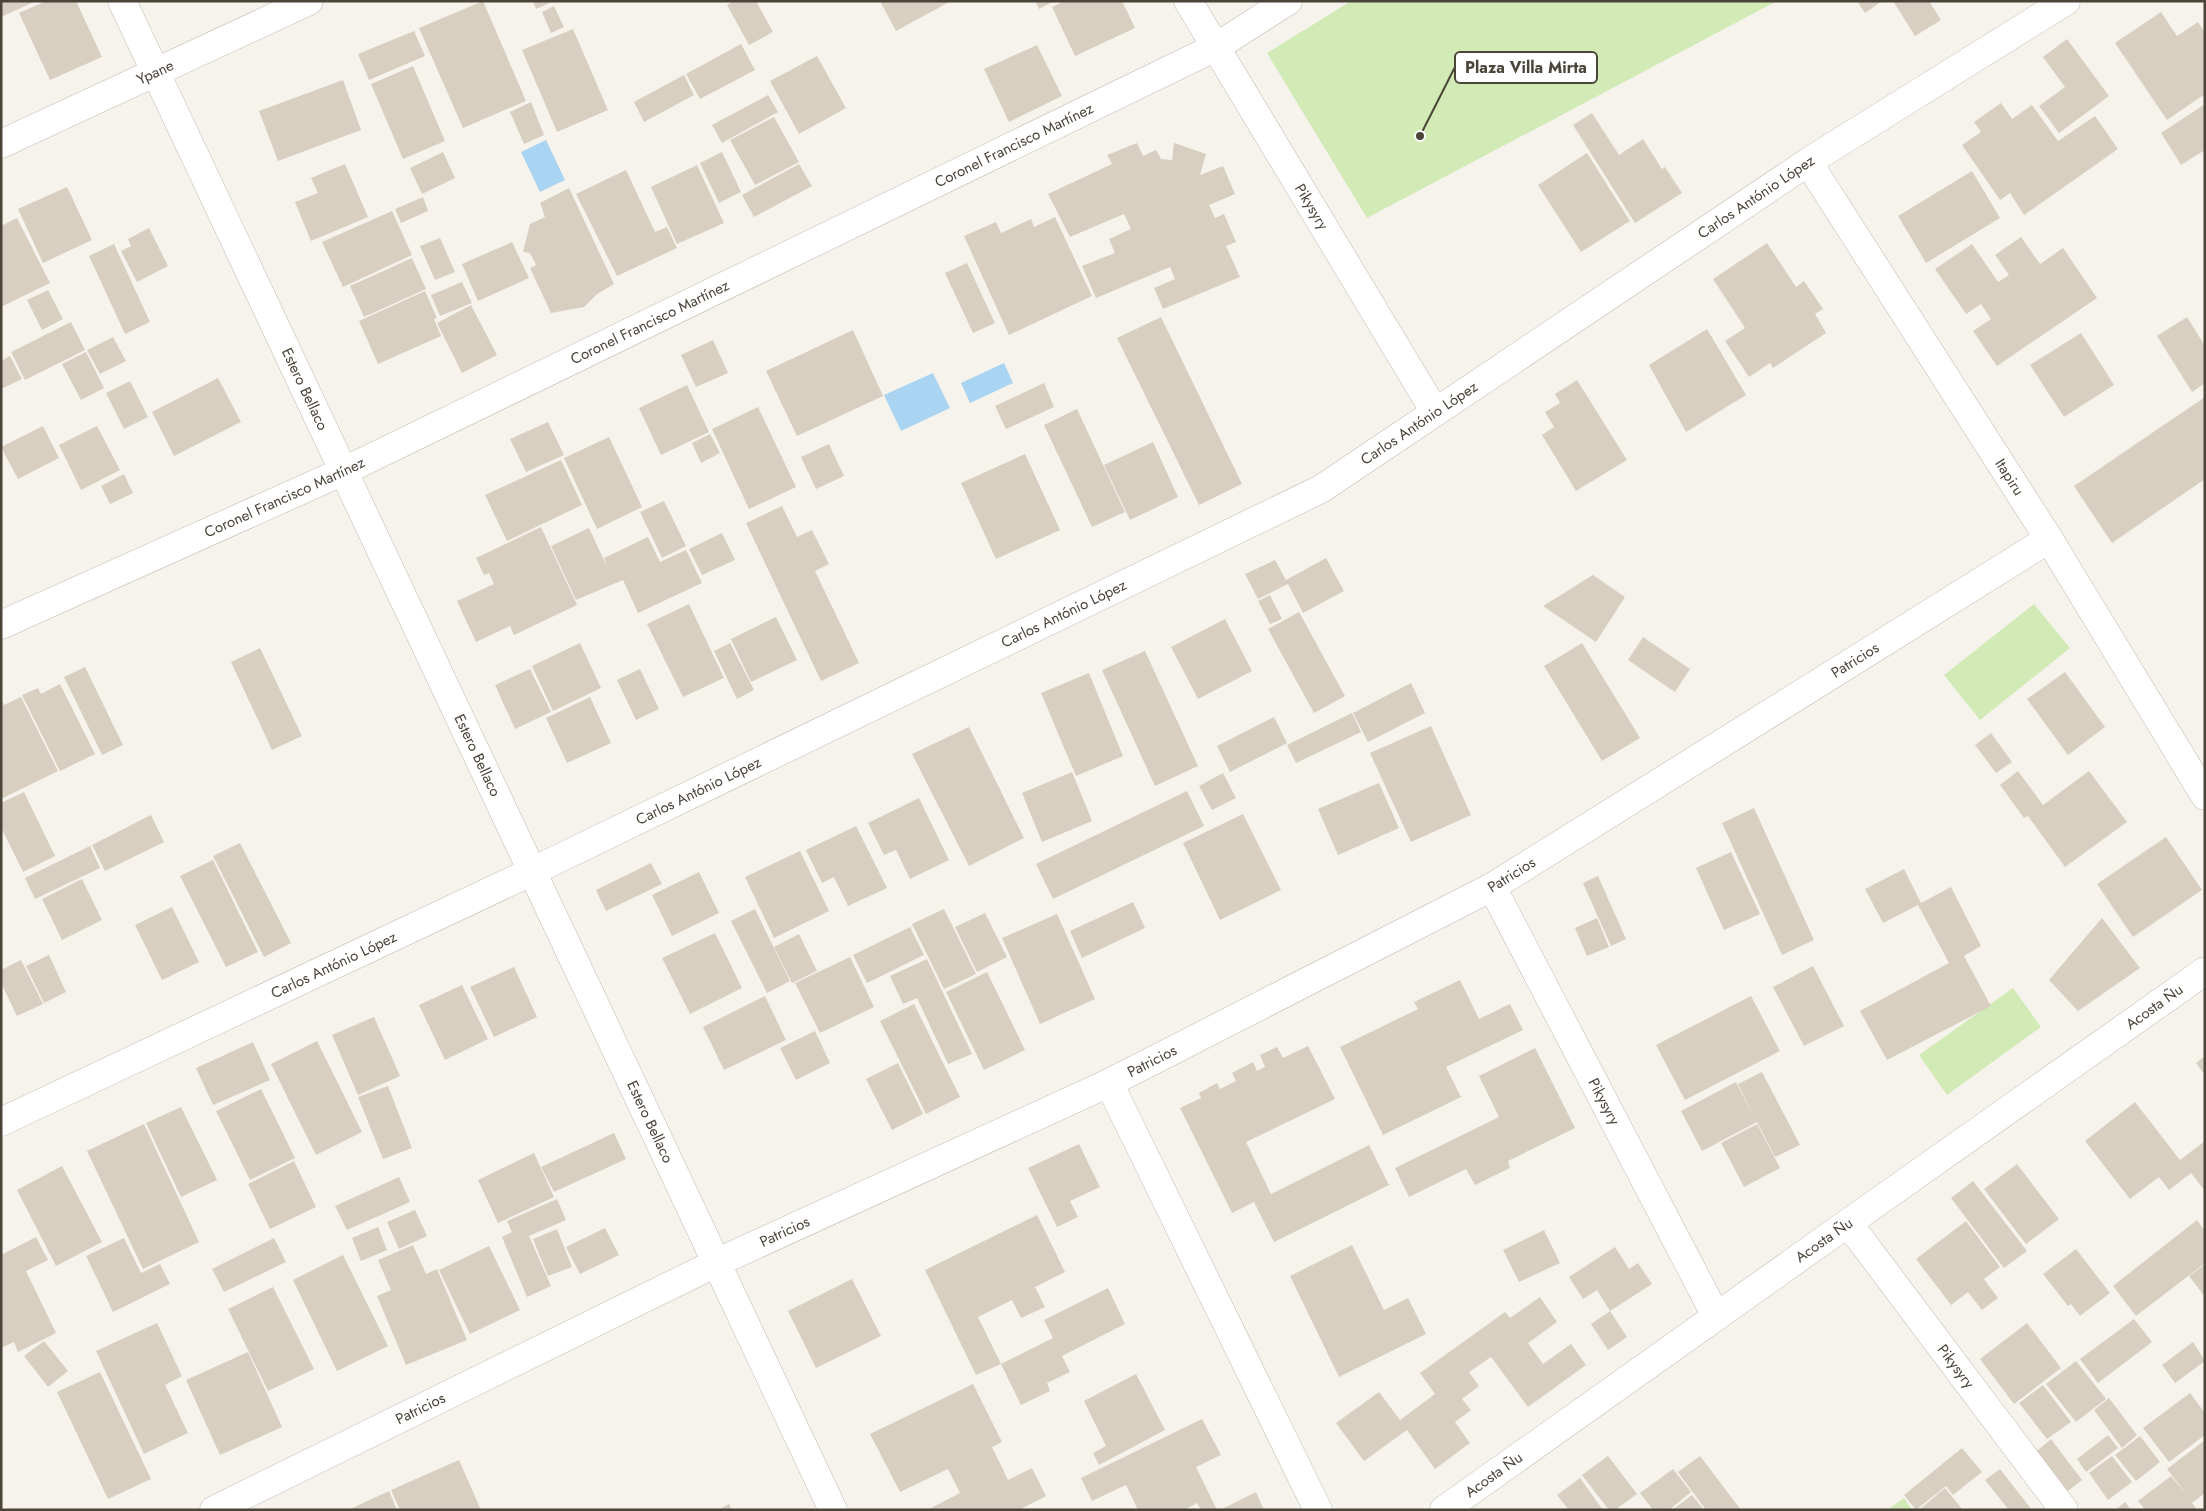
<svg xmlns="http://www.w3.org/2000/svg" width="2206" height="1511" viewBox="0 0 2206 1511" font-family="Jost,sans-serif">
<rect width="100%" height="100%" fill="#f6f3ec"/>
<path fill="#d2eab5" d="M1351 1H1777L1367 218 1267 53Z
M2034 604 2070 648 1980 720 1944 675Z
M2013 988 2041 1027 1947 1095 1919 1055Z
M1904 1498 1912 1510H1887Z"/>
<path fill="#a9d4f2" d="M546 140 565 180 540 192 521 152Z
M1004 363 1013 383 970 403 961 383Z
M933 373 950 408 901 431 884 395Z"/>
<path fill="#d8cfc1" d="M1 1H36L1 17Z
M46 1H76L102 57 50 80 19 13Z
M483 1 526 101 463 128 419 28Z
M533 1H554L536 9Z
M734 1H756L773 32 749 45 727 5Z
M880 1H951L896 31Z
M1035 1H1054L1039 9Z
M1065 1H1122L1135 28 1075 56 1052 7Z
M1857 1H1882L1865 13Z
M1893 1H1929L1941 20 1915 36Z
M554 6 564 27 551 33 542 12Z
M2161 12 2177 36 2198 22 2205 33V94L2167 120 2115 43Z
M573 29 608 110 557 132 522 50Z
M414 31 425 56 369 80 358 54Z
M2067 39 2109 96 2059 133 2039 106 2065 87 2043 57Z
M741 44 755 70 700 99 686 74Z
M1037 45 1062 96 1009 122 984 69Z
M817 56 846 108 799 134 770 81Z
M413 66 445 141 403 159 371 84Z
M684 75 694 95 644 122 634 102Z
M343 80 361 130 278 161 259 111Z
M768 95 778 112 722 143 712 125Z
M531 102 544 135 524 144 510 112Z
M2001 103 2012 119 2032 105 2058 141 2095 116 2118 149 2024 215 2010 193 2000 200 1962 145 1981 132 1974 122Z
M2205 104V150L2181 165 2161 133Z
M1592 113 1619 155 1643 139 1662 169 1665 167 1682 193 1635 223 1573 125Z
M774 117 799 162 755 185 730 140Z
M1137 143 1143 156 1156 150 1161 159 1172 160 1174 143 1206 154 1200 175 1223 166 1235 194 1209 205 1215 218 1224 214 1236 242 1226 246 1240 277 1163 309 1154 288 1175 279 1170 267 1096 298 1082 266 1115 253 1109 239 1131 229 1124 214 1070 237 1048 194 1112 164 1107 155Z
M443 152 455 178 422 194 410 168Z
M722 152 741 192 719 203 700 163Z
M1587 153 1630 221 1581 252 1538 185Z
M345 164 368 217 311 241 295 202 318 193 311 178Z
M799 164 812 186 754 217 742 195Z
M697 165 724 223 677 244 651 187Z
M626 170 655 232 667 227 677 248 617 276 576 194Z
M1972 171 2000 218 1926 263 1898 216Z
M67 187 92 240 43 263 18 209Z
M569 188 614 284 597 294 584 307 551 313 530 268 536 265 530 253 523 252 530 224 545 217 540 203Z
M423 197 428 211 401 223 395 209Z
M392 211 412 255 343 287 322 242Z
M1055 217 1092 296 1009 335 964 236 996 222 1001 233 1031 219 1034 227Z
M17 218 50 283 1 307V226Z
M149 228 168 266 137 282 121 251 131 246 128 239Z
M2021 237 2040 264 2063 248 2097 298 1997 366 1973 331 1991 319 1981 304 1966 314 1935 269 1972 244 1998 282 2009 275 1995 255Z
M440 238 455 272 435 280 420 246Z
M512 242 529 278 478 301 462 264Z
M1767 243 1796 287 1804 281 1823 309 1815 314 1826 333 1773 368 1770 363 1749 377 1725 341 1745 328 1713 279Z
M114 244 150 322 125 334 89 256Z
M412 258 426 289 364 317 350 286Z
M967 263 995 323 973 333 945 273Z
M462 282 472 303 440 316 431 295Z
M48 290 63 319 42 330 27 300Z
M425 291 437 318 434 319 441 336 378 364 359 321Z
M471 305 497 355 462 373 437 323Z
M1161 317 1242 484 1199 505 1117 338Z
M2187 317 2205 346V383L2192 392 2157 336Z
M71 322 85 350 25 380 11 352Z
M1707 329 1746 395 1686 432 1649 365Z
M853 330 883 396 797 436 766 371Z
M2081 333 2114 385 2064 417 2030 365Z
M113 337 126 361 100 374 87 350Z
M713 340 728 373 696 387 681 355Z
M86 352 104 388 81 400 62 364Z
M10 356 22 379 1 389V361Z
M218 378 241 422 174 456 152 412Z
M1577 380 1627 460 1576 491 1542 435 1554 427 1545 412 1560 403 1555 394Z
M130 381 148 417 124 429 106 393Z
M1044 383 1054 407 1006 429 995 406Z
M687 385 709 432 661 455 639 408Z
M2205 397V479L2112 543 2074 486Z
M758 407 796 487 749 509 712 429Z
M1077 409 1125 512 1092 527 1044 425Z
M548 422 564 455 526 472 510 439Z
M43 426 59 458 18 479 1 447Z
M97 426 120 470 81 490 59 445Z
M710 434 720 453 701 463 692 443Z
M609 437 642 507 597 529 564 458Z
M1153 442 1178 497 1130 520 1104 465Z
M829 444 844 476 816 489 801 457Z
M1025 454 1060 530 996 559 961 483Z
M561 460 582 505 507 541 485 495Z
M124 474 133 493 110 504 101 486Z
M664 501 686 546 662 558 640 512Z
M782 506 797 537 812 530 829 564 815 571 859 663 821 681 746 523Z
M541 527 577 605 514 635 510 626 476 642 457 601 494 584 489 573 484 575 476 558Z
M589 528 608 569 604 558 648 537 660 562 686 550 702 583 638 613 623 580 576 600 551 546Z
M722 533 735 560 702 575 689 549Z
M1326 558 1344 591 1303 613 1288 584 1258 599 1245 574 1275 560 1286 580Z
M1593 575 1625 597 1596 642 1543 606Z
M1270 595 1282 619 1270 624 1258 601Z
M689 604 724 678 683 697 647 624Z
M1299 612 1345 696 1314 713 1268 629Z
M776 617 797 660 751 682 731 639Z
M1225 619 1252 671 1198 699 1171 647Z
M1643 637 1690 669 1675 692 1628 660Z
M580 643 601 688 553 711 532 666Z
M730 643 754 690 737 699 714 651Z
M1582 643 1640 738 1602 761 1544 666Z
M260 648 302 736 272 750 231 662Z
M1145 651 1198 766 1155 786 1102 670Z
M85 667 123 745 102 755 64 677Z
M530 669 551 712 515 729 495 685Z
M640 669 659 709 636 720 617 680Z
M2065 672 2105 727 2068 755 2027 699Z
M1089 673 1123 756 1076 776 1041 693Z
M1411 683 1425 713 1368 742 1353 713Z
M60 684 95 754 60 771 22 695 38 688 41 694Z
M21 697 58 771 1 799V700L4 705Z
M590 697 611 743 567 763 546 718Z
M1352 713 1361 732 1296 763 1287 745Z
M1274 717 1287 743 1230 772 1217 746Z
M1431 726 1471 815 1411 842 1370 753Z
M969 727 1024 838 969 866 912 754Z
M1991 733 2012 762 1996 773 1975 745Z
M2018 771 2043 805 2089 771 2127 822 2065 867 2028 816 2024 818 2000 785Z
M1072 772 1092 821 1042 842 1022 793Z
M1223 773 1236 798 1212 810 1199 786Z
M1379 783 1399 828 1338 855 1318 809Z
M1187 791 1204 826 1053 899 1036 864Z
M24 792 55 856 23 872 1 827V803Z
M919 798 949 860 910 879 896 850 884 855 868 823Z
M1754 808 1814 940 1782 955 1722 823Z
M1243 814 1281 890 1220 920 1183 843Z
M151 815 164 842 105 871 92 845Z
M856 826 887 888 848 906 834 877 822 883 806 850Z
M2166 837 2202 890 2133 937 2097 884Z
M240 843 291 943 264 957 213 856Z
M90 846 100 868 35 899 25 878Z
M800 851 829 911 774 938 745 877Z
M1731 852 1760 914 1724 930 1696 868Z
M213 860 258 952 226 967 180 876Z
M651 863 662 884 606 911 596 890Z
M1904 869 1921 903 1951 887 1981 946 1964 956 1991 1006 1887 1060 1860 1011 1949 963 1918 905 1883 923 1865 889Z
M699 872 719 913 672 936 652 895Z
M1598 876 1626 939 1611 946 1583 883Z
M82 879 102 920 62 940 42 899Z
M1133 902 1145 928 1082 958 1070 931Z
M172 907 199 962 162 980 135 925Z
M755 909 790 981 767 993 731 921Z
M944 909 976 974 944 989 912 924Z
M985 913 1007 957 977 972 955 927Z
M1057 914 1095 999 1040 1024 1002 938Z
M1597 918 1609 947 1587 956 1575 928Z
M2102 918 2140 968 2078 1011 2049 980Z
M910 927 924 955 867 983 853 955Z
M715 933 742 988 690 1014 662 958Z
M799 934 817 971 792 983 774 947Z
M49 955 66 992 44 1003 26 966Z
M850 957 874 1007 820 1033 795 983Z
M927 959 972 1054 948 1064 917 998 903 1004 890 976Z
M21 960 43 1004 17 1016 1 983V970Z
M1813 966 1844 1026 1804 1046 1773 987Z
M514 967 537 1017 494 1037 470 987Z
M987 972 1025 1050 984 1070 946 992Z
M1460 980 1479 1019 1510 1004 1523 1030 1446 1067 1461 1097 1383 1135 1340 1047 1418 1009 1414 1002Z
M462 985 488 1039 445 1060 419 1005Z
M765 996 786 1040 724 1070 703 1027Z
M1751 996 1780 1051 1685 1100 1656 1045Z
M914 1004 960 1097 926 1114 880 1021Z
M374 1017 400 1076 358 1095 332 1035Z
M815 1031 830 1063 796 1080 780 1048Z
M317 1041 362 1132 316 1155 271 1064Z
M253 1042 270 1080 213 1105 196 1068Z
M1308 1046 1335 1099 1246 1142 1271 1194 1369 1145 1389 1185 1274 1242 1254 1202 1232 1213 1180 1108 1201 1098 1199 1093 1217 1083 1220 1089 1236 1081 1232 1073 1253 1062 1257 1071 1265 1067 1260 1055 1277 1047 1283 1058Z
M1535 1048 1575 1128 1508 1161 1510 1168 1475 1185 1466 1169 1409 1197 1395 1168 1499 1117 1479 1076Z
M2205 1056V1075L2196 1063Z
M898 1063 923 1114 892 1130 866 1079Z
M1762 1072 1800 1145 1775 1157 1757 1122 1702 1151 1681 1111 1736 1082 1755 1119 1738 1084Z
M388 1086 412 1148 383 1159 358 1097Z
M261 1089 295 1158 250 1180 216 1111Z
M2135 1102 2180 1160 2205 1141V1191L2191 1173 2169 1190 2159 1177 2130 1199 2085 1141Z
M181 1107 217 1180 181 1197 146 1123Z
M144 1124 199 1242 143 1269 87 1151Z
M1757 1124 1780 1168 1744 1187 1721 1143Z
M614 1133 626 1159 554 1192 541 1167Z
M1079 1144 1100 1187 1070 1201 1078 1217 1057 1227 1028 1168Z
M534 1153 554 1197 498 1223 478 1180Z
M294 1161 316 1207 270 1229 248 1184Z
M2017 1164 2059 1219 2026 1244 1984 1189Z
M62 1166 102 1242 56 1266 17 1190Z
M399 1177 410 1202 347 1230 335 1206Z
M1973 1181 2027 1251 2004 1268 1951 1198Z
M557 1199 566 1220 529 1236 551 1286 527 1297 502 1237 512 1232 507 1221Z
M415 1210 427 1236 399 1249 387 1222Z
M1037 1215 1065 1272 1035 1287 1045 1307 1021 1318 1012 1300 978 1317 1001 1364 976 1375 925 1270Z
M2197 1220 2205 1231V1263L2136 1316 2113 1286Z
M1966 1221 2000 1267 1984 1279 1998 1298 1982 1310 1968 1292 1951 1305 1916 1259Z
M378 1227 387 1250 361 1261 352 1238Z
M605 1228 619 1255 580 1274 566 1247Z
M557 1229 572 1267 548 1276 533 1239Z
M1544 1230 1560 1263 1519 1282 1503 1250Z
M36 1237 48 1260 26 1271 56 1333 18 1352 14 1342 1 1348V1250L3 1254Z
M124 1238 141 1273 160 1264 170 1284 113 1312 86 1256Z
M274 1238 286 1262 224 1292 212 1269Z
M413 1245 426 1274 437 1269 467 1340 406 1365 377 1296 391 1290 378 1260Z
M1352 1245 1384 1310 1408 1298 1426 1334 1339 1377 1290 1276Z
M489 1246 520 1310 470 1334 439 1270Z
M1615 1247 1629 1269 1638 1263 1652 1284 1610 1311 1597 1290 1583 1299 1569 1277Z
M2076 1249 2110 1293 2080 1316 2071 1304 2068 1306 2043 1274Z
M343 1255 388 1346 337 1371 293 1280Z
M2205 1264V1297L2189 1276Z
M852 1279 881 1336 816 1368 788 1311Z
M273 1287 314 1369 268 1391 228 1309Z
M1108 1288 1125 1324 1062 1356 1070 1372 1047 1383 1050 1391 1021 1405 1001 1364 1053 1338 1044 1320Z
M1540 1297 1557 1322 1528 1343 1543 1364 1571 1344 1586 1365 1528 1407 1491 1357 1469 1372 1479 1386 1462 1399 1471 1410 1455 1422 1470 1443 1435 1469 1407 1430 1364 1461 1336 1423 1379 1392 1400 1420 1435 1394 1420 1373 1505 1312 1510 1318Z
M1610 1311 1627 1337 1608 1350 1591 1324Z
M2134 1319 2152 1342 2098 1383 2080 1359Z
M157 1323 182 1376 165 1385 188 1433 144 1454 96 1351Z
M2027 1323 2061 1368 2014 1404 1980 1359Z
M44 1341 68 1371 48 1387 24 1356Z
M2193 1342 2205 1361 2175 1383 2162 1365Z
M248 1352 282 1427 220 1455 186 1380Z
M2076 1361 2106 1399 2076 1422 2046 1384Z
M100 1372 151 1479 108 1499 57 1392Z
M1136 1374 1165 1430 1099 1465 1093 1453 1106 1446 1084 1401Z
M973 1384 1002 1442 992 1447 1008 1480 1032 1468 1046 1496 1019 1510H927L960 1493 948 1469 900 1492 870 1434Z
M2043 1385 2071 1422 2047 1439 2019 1403Z
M2190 1393 2205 1413V1435L2169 1462 2143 1428Z
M2109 1398 2137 1435 2122 1448 2094 1410Z
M1202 1419 1221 1455 1196 1467 1217 1510H1201L1197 1503 1184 1510H1138L1126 1485 1092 1501 1081 1478Z
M2108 1435 2118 1448 2086 1472 2077 1459Z
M2140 1436 2160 1462 2136 1481 2115 1455Z
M2051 1439 2082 1480 2068 1491 2037 1451Z
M2205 1440V1493L2192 1503 2196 1508 2194 1510H2145L2138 1501 2171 1476 2187 1495 2167 1469Z
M1962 1448 1982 1472 1953 1495 1946 1486 1916 1510 1904 1495Z
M1608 1456 1637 1494 1615 1510H1609L1582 1475Z
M1700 1456 1741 1510H1706L1678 1472Z
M2112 1456 2132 1482 2108 1500 2089 1473Z
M459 1460 481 1510H400L391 1490Z
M1673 1469 1691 1492 1669 1510H1653L1640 1493Z
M2000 1469 2032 1510H2009L1985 1480Z
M1580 1478 1603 1510H1569L1557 1495Z
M1945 1488 1963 1510H1919Z
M389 1491 397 1510H348Z
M1256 1492 1264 1510H1220Z
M1692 1495 1704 1510H1672Z
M2125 1502 2131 1510H2115Z
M729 1504 732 1510H718Z"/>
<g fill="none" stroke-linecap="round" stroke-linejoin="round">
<g stroke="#c2bbae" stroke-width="29">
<g id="minor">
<path id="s1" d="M122 1 833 1510"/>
<path id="s2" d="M1188 1 1435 412"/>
<path id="s3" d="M1 144 309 1"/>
<path id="s4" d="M1808 162 2049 539 2205 796"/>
<path id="s5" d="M1 625 344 471 1216 47 1288 1"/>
<path id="s6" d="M1492 887 1716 1316"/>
<path d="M1109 1083 1318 1510"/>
<path id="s7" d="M1 1122 533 871 1321 489 1808 162 2066 1"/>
<path id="s8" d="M1848 1223 2205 971"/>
<path id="s9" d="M214 1510 716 1263 1109 1083 1492 887 2049 539"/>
</g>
</g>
<g stroke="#c2bbae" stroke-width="29">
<g id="tertiary">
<path id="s10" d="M1444 1510 1848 1223 2064 1510"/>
</g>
</g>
<use href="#minor" stroke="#fff" stroke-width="28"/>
<use href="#tertiary" stroke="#fff" stroke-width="28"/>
</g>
<g text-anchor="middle" stroke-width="4" stroke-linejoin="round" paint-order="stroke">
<g font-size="15" fill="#4b4439" stroke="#fff">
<text dy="5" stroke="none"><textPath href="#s3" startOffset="170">Ypane</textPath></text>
<text dy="5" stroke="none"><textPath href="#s5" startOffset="1121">Coronel Francisco Martínez</textPath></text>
<text dy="5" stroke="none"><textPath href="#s7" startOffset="1988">Carlos António López</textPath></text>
<text dy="5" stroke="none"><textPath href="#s2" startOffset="240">Pikysyry</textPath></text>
<text dy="5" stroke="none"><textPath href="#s5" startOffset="716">Coronel Francisco Martínez</textPath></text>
<text dy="5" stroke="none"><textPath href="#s1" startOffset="429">Estero Bellaco</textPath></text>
<text dy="5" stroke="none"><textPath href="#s7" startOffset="1582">Carlos António López</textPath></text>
<text dy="5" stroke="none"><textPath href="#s4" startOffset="374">Itapiru</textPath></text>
<text dy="5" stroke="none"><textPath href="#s5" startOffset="311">Coronel Francisco Martínez</textPath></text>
<text dy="5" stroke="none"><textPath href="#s7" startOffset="1178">Carlos António López</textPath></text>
<text dy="5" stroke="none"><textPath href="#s9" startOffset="1850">Patricios</textPath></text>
<text dy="5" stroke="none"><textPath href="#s1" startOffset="834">Estero Bellaco</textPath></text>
<text dy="5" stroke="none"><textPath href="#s7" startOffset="772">Carlos António López</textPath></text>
<text dy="5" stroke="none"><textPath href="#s9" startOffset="1445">Patricios</textPath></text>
<text dy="5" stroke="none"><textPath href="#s7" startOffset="368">Carlos António López</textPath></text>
<text dy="5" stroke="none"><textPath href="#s8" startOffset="375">Acosta Ñu</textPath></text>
<text dy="5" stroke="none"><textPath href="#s9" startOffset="1040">Patricios</textPath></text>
<text dy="5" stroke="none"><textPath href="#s6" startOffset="242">Pikysyry</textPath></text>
<text dy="5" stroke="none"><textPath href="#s1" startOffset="1239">Estero Bellaco</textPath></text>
<text dy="5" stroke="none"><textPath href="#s9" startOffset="635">Patricios</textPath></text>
<text transform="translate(1824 1240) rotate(-35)" y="5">Acosta Ñu</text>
<text dy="5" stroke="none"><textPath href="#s10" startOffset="675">Pikysyry</textPath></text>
<text dy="5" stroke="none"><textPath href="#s9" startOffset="230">Patricios</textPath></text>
<text dy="5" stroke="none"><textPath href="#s10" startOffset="61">Acosta Ñu</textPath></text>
</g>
</g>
<path fill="none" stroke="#4b4439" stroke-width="2" d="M1420 136L1455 67"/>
<circle fill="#4b4439" stroke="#fff" stroke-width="2" cx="1420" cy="136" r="5"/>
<rect fill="#fff" stroke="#4b4439" stroke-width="2" x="1455" y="52" width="142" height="31" rx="5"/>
<g font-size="16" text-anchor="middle" font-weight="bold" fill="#4b4439">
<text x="1526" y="73">Plaza Villa Mirta</text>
</g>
<rect width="2206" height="1511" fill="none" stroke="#4b4439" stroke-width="5"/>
</svg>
